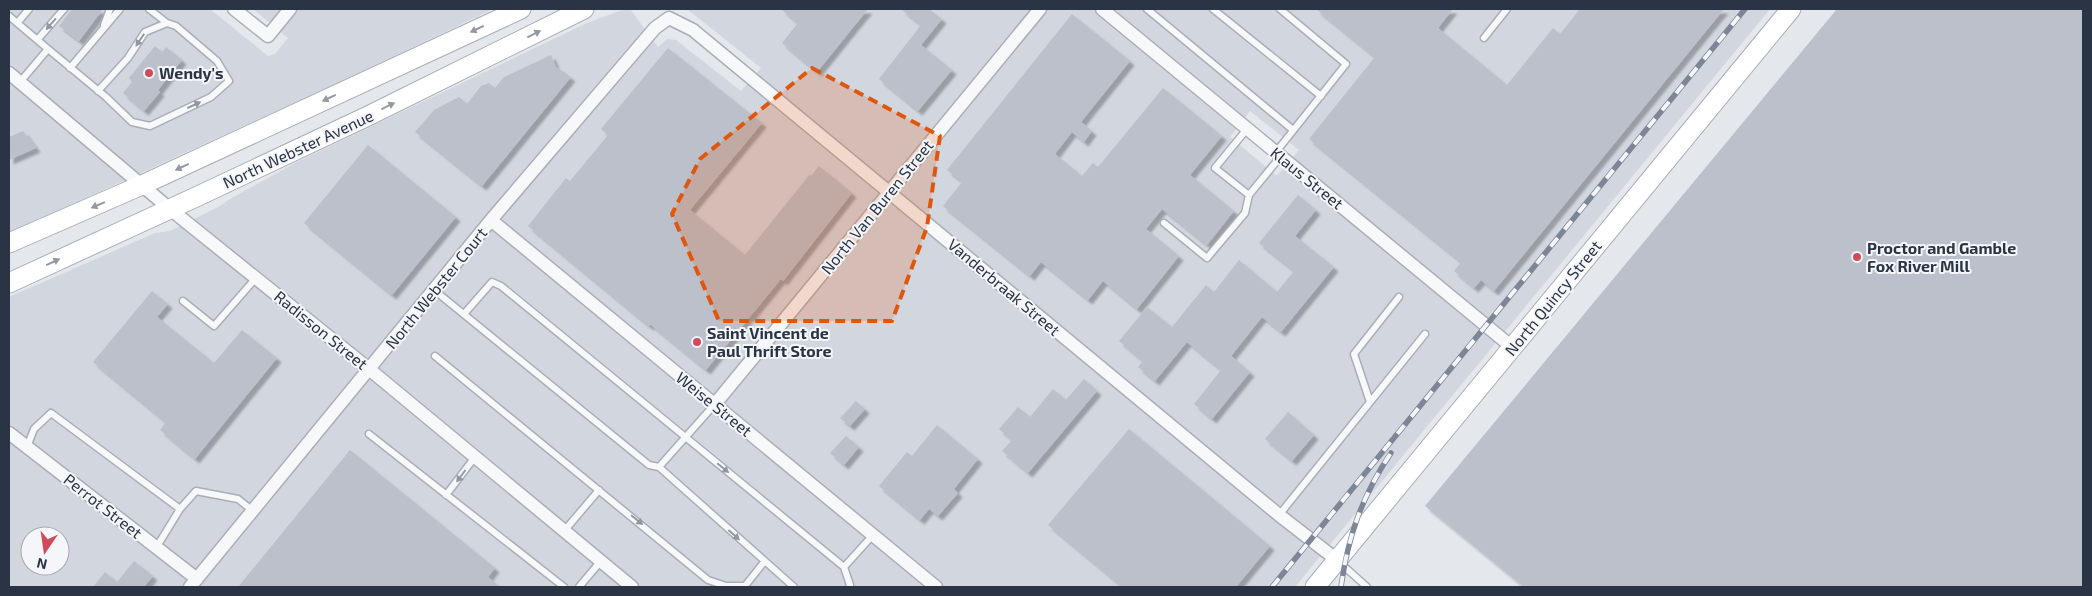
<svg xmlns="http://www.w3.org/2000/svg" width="2092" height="596" viewBox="0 0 2092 596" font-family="'Exo 2',sans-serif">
<defs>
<filter id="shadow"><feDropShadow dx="4.5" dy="4.5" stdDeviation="1" flood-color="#0004"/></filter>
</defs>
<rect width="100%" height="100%" fill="#e4e7ec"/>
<path fill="#d2d6de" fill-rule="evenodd" d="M9 9H210L268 56 275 54 288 38 253 9H493L340 82 9 233Z
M625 9H630L658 47 667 39 676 40 741 91 761 68 687 9H1770L1295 587H9V297L155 233 170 231 220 206 230 199 297 162 587 23ZM1250 111 1299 150 1277 176 1230 137ZM30 536H60V566H30Z"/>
<path fill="#bbc0ca" filter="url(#shadow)" d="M72 9H103L79 41 59 26Z
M781 9H868L817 72 782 43 798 23Z
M901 9H929L942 19 921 45 952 70 918 111 879 79 921 25Z
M1316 9H1453L1438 28 1507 85 1553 28 1560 34 1580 9H1724L1494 291 1481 280 1474 288 1454 271 1461 262 1309 139 1375 57Z
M1837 9H2083V587H1524L1425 506Z
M1072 14 1130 61 1081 122 1092 131 1084 142 1072 132 1055 154 1082 176 1093 163 1098 167 1163 88 1222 136 1190 175 1234 211 1207 245 1162 209 1146 229 1179 256 1137 309 1103 281 1088 300 1041 262 1030 276 943 206 962 182 947 170Z
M155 46 162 52 166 47 182 60 158 90 160 92 144 111 123 93 132 82 129 78Z
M668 48 762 123 690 210 745 255 810 174 811 176 819 166 852 193 783 281 781 279 706 370 650 324 649 326 528 226 566 178 570 181 608 135 601 129Z
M551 55 556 67 571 77 482 186 415 132 434 110 459 97 467 104 481 86 489 83 495 88 504 77Z
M23 131 36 148 9 160V137Z
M368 145 456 217 392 295 304 223Z
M1298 195 1316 210 1295 236 1334 267 1281 332 1262 317 1231 356 1250 372 1212 419 1194 404 1221 370 1187 342 1155 381 1138 367 1143 361 1119 341 1147 307 1172 327 1206 285 1214 292 1239 260 1277 292 1294 271 1259 243Z
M152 291 168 304 157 317 214 363 242 330 277 358 195 459 160 430 166 422 93 362Z
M1084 379 1097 391 1028 473 1002 451 1012 440 999 429 1018 407 1030 417 1053 389 1066 400Z
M856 401 865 409 850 426 840 418Z
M1288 412 1314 435 1292 461 1265 439Z
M937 425 978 459 954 489 958 493 938 516 929 509 920 520 879 486 907 452 912 456Z
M1129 429 1270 546 1236 587H1123L1048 525Z
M846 436 859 447 844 465 830 453Z
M350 450 495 568 488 577 500 587H238Z
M134 561 153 576 144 587H93L105 572 117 582Z"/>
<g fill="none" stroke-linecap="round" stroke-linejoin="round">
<g stroke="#a9aeb7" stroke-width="9">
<path id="lane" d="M149 9 167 23
M1147 9 1293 130
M1213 9 1321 96
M9 16 48 49 20 82
M18 22 29 9
M104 25 110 9
M1484 38 1507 9
M38 39 64 9
M48 49 106 97 132 122 150 126 211 97 229 81 217 61 176 26 167 23 145 32 128 58 98 91
M70 68 120 9
M1247 129 1215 168 1249 195
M1276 152 1346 64 1280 9
M1164 223 1207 258 1245 213 1249 195 1281 156
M434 290 649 465 659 467 715 404
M183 301 214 326 256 278
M464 314 492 282 501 286 844 567 850 585 849 587
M435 356 708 580 726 586H745L764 562
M1370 402 1354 354 1399 297
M369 434 564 587
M27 447 34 429 51 413 180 509 156 548
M659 467 794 587
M446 495 475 457
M180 509 196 491 238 499 253 511
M1279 515 1425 334
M565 530 599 490
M1338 561 1367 587
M844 567 873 535
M579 587 601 561"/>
</g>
<g stroke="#a9aeb7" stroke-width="15">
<path id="street" d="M234 9 268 36 290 9
M1102 9 1512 347
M9 73 170 209 369 369 632 587
M491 220 936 587
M715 404 1040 9
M9 433 197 579
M190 587 491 220 655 28 669 18 693 30 1279 515 1337 560"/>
</g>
<g stroke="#a9aeb7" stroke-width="21">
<path id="secondary" d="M9 243 142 185 521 9
M9 283 196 197 368 116 584 9
M1315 587 1791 9"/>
</g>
<use href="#lane" stroke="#f7f8fa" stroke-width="6"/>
<use href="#street" stroke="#f7f8fa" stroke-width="12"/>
<use href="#secondary" stroke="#fff" stroke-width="19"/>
<g stroke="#7d8696" stroke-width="5.5">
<path id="rail" d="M1272 587 1745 9
M1341 587C1348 536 1362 496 1391 453"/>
</g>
<use href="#rail" stroke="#f4f6f9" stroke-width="4" stroke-dasharray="11" stroke-linecap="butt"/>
</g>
<defs><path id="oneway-solid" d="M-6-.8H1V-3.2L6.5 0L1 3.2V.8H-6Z" transform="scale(1.25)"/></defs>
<g fill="#9196a0">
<use href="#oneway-solid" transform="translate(51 24) rotate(131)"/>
<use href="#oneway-solid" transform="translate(140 40) rotate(124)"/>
<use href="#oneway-solid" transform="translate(194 105) rotate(-25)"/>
<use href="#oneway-solid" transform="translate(723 468) rotate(39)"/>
<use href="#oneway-solid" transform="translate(461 476) rotate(127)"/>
<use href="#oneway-solid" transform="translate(637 520) rotate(39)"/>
<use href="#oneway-solid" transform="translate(734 535) rotate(42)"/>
</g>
<g fill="#959aa2">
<use href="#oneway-solid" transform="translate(477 29) rotate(155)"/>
<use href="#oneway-solid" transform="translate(534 34) rotate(-27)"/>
<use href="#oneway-solid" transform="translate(329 98) rotate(155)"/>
<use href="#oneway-solid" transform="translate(388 106) rotate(-26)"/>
<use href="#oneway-solid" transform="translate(182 167) rotate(155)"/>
<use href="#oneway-solid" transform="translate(98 205) rotate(157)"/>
<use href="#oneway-solid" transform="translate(53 262) rotate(-25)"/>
</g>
<path fill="#df570f" fill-opacity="0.2" stroke="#df570f" stroke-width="4" stroke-dasharray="10 6" stroke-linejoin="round" d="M812 68 940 136 927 227 892 321H719L672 214 700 159Z"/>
<g fill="#d1495b" stroke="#f4f6f9" stroke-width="2">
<circle cx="149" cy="73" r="5"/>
<circle cx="1857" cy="257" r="5"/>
<circle cx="697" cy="342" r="5"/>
</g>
<g text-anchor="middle" stroke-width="4" stroke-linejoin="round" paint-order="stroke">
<g font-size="16" font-weight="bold" fill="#2b3445" stroke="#f4f6f9" text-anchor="start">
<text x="159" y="79">Wendy's</text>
<text x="1867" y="254">Proctor and Gamble<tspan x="1867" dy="18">Fox River Mill</tspan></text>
<text x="707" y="339">Saint Vincent de<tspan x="707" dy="18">Paul Thrift Store</tspan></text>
</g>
<g font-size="16" fill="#2b3445" stroke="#f4f6f9">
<text transform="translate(298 149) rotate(-25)" y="6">North Webster Avenue</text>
<text transform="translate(1307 178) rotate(39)" y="6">Klaus Street</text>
<text transform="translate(877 207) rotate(-51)" y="6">North Van Buren Street</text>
<text transform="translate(1004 287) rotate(40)" y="6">Vanderbraak Street</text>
<text transform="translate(436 288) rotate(-51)" y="6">North Webster Court</text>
<text transform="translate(1553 298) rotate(-51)" y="6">North Quincy Street</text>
<text transform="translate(321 330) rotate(39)" y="6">Radisson Street</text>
<text transform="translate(714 404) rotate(39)" y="6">Weise Street</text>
<text transform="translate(103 506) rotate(38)" y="6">Perrot Street</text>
</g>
</g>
<rect width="2092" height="596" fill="none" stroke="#2b3445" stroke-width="20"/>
<g transform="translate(45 551) rotate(193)"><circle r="24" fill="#f4f6f9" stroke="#a4a8b1"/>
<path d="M0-4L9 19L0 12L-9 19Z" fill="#d1495b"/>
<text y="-8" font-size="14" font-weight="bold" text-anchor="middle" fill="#2b3445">N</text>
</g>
</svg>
